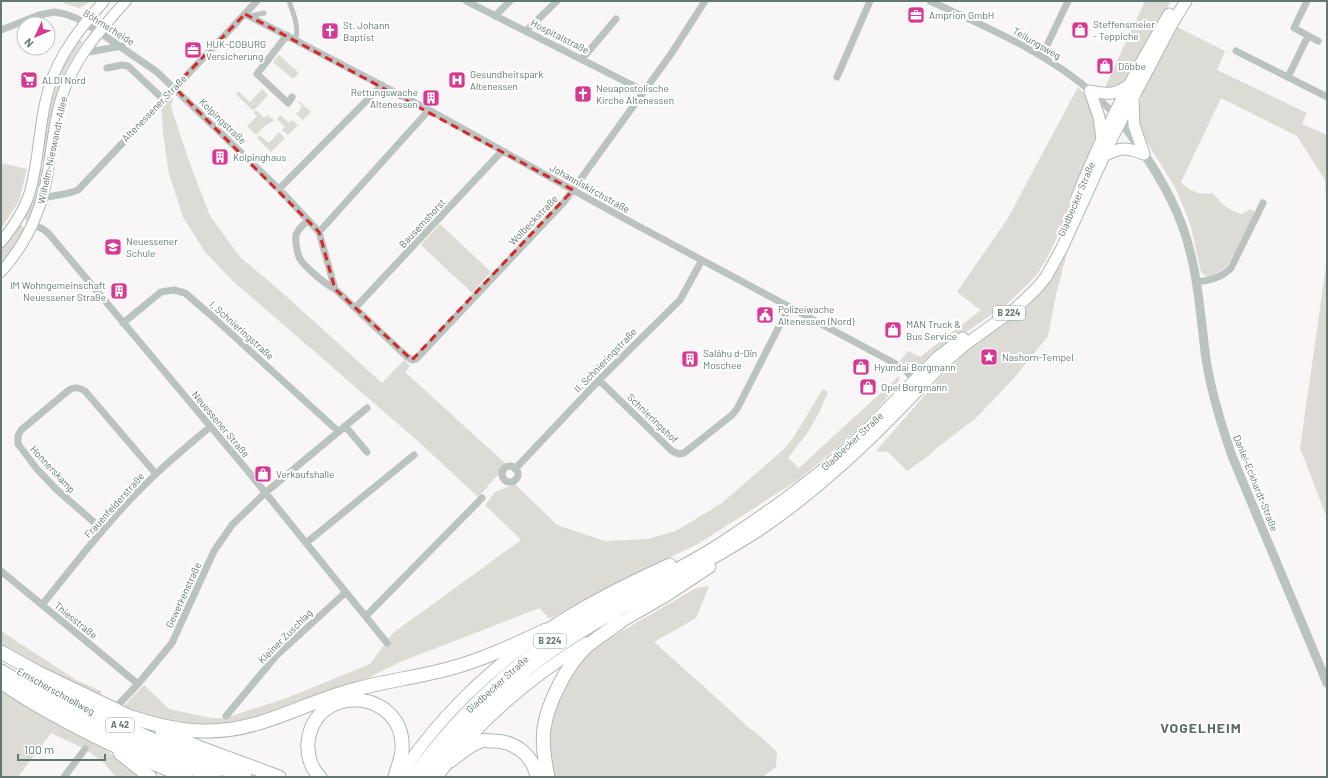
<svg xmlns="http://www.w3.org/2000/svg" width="1328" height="778" viewBox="0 0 1328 778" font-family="Barlow,sans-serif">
<rect width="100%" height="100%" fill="#f8f6f6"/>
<path fill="#dddbd5" d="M68 1H91L79 8 63 3Z
M1145 1H1171L1132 71 1122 86 1104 89Z
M1177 27 1225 51 1217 70 1307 113 1302 124 1327 135V219L1325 180 1297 136 1221 98 1181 182C1191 192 1199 195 1213 193 1221 205 1229 210 1242 214L1251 209 1255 212 1228 265 1212 277 1205 276 1201 272 1191 226 1176 189 1143 136 1138 123 1140 102 1144 84Z
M77 38 83 42 66 69 59 89 47 163 40 159 44 125 53 84Z
M279 55 299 73 293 79 273 62Z
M1078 87 1086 96 1099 133 1092 155 1063 224 1048 256 1038 273 1029 283 1007 304 940 350 921 366 911 367 899 362 908 351 920 357 981 310 957 292 1008 218Z
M262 89 268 95 255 109 252 110 236 94 238 91 250 102Z
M169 98H173L171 107 189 161 210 216 241 258 276 287 382 383 404 360 410 366 405 372 506 464 500 469 498 475 478 497 420 443 234 282 205 252 183 217 169 174 163 133 161 105Z
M299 101 311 112 303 120 296 114 301 109 300 108 302 106 298 102Z
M256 110 264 118 267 115 274 120 267 125H266L256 135 247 126 257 116 253 113Z
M280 115 289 123 292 120 298 125 288 135 282 130 285 127 277 119Z
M279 132 285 138 271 152 257 138 259 135 269 143Z
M1 163 27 169 19 201 1 229Z
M40 169H42L43 172 36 209 29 222 26 221 25 217 35 193 38 171Z
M19 223 23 227 28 228 1 268V248Z
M440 224 491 272 472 293 421 245Z
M1071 237 1055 299 1048 336 1015 377 976 418 938 447 926 458 907 471 888 452 876 451 937 381 971 347C992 332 1027 312 1041 291 1053 274 1061 255 1071 237Z
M1327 242V518L1300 448 1327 260Z
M899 376V381L897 385 869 419 839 446 798 480 698 544 612 585 549 619 540 608 400 662 368 678 261 716 236 723 209 725 185 724 164 720 123 707 144 685 169 709 211 718H225L287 698 370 664 393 633 521 540 485 505 495 492 515 484 557 525 605 541 648 539 676 531 722 503 784 449 793 438 823 389 828 392 819 413 808 432 788 458 799 468Z
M709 586 696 618 654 642 732 712 748 727 760 736 777 752 776 767 762 777H552L547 744 555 702 580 660 605 641 696 588Z
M1 631 76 680 101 691 102 697 29 661 1 644Z
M1 686 105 749 139 777H116L104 763 85 749 51 733 18 777H1Z"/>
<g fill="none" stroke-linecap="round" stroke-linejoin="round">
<path stroke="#d2d6d4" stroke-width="7" stroke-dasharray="7 3.5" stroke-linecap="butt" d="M85 749 96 734"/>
<g stroke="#aeb8b5" stroke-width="12">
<path id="secondary" d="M1 242C12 228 23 213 29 195 40 160 38 123 49 88 59 54 81 27 104 1
M1 272C27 243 42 210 48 171 52 147 54 123 61 99 73 60 99 31 126 1"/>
</g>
<g stroke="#afb8b5" stroke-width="13">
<path id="primary" d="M1133 98 1134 125 1144 154
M1102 139 1099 117 1090 91C1108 94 1114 96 1129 85
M1103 156C1122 147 1125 147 1144 154
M1076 200C1101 135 1134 73 1169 14
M914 381 938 357 963 338
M921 387 946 361 966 344 1016 308 1036 289 1046 277 1062 248 1113 136 1173 22 1186 1"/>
</g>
<g stroke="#afb7b4" stroke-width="13">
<path id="trunk" d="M612 627 666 596 710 567
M399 777C437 719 489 668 547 630 585 604 628 583 670 564
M412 777C456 717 509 666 571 627 620 596 673 574 721 543 767 513 811 482 851 445 873 425 893 402 914 381
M424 777C460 728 504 685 554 650 619 605 692 574 758 531 819 490 871 440 921 387
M437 777C477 722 528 679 586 643"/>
</g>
<g stroke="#afb7b4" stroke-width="15">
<path id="motorway" d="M1 652 37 672 139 721
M1 671C70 712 140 749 215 777
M34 679C101 719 172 750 245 777
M1 682C56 720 123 751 186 777
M131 717C176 732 216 737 262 722 294 712 324 697 356 689 386 681 418 677 448 669 482 660 514 645 546 630
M162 731 198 747 279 777
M120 753 150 777
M450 761C459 755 470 744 481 741 484 740 488 741 491 741 513 740 533 754 537 777
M320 777C311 769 307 755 308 743 314 680 407 689 402 751 401 759 397 769 395 777
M548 777C545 763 542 743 544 728 548 702 567 665 586 647 596 638 608 631 619 623"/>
</g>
<path stroke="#bbc3c0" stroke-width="5" d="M289 1C293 12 300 29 295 40
M254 15 264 13"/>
<path stroke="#bbc3c0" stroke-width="7" d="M466 1 644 91
M930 1C988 28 1047 52 1095 95 1102 102 1110 109 1117 117
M1307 1 1294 28 1318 41
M245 14 429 110 627 220 896 364 906 371 917 383
M495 16 510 1
M1 30 39 15 54 12 65 14 76 18 99 32 157 72 279 189 319 232 335 289 406 356 412 360 416 359 564 202 671 54 705 1
M526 31 557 1
M287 35 257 74 288 103 292 97
M1236 51 1327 97
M83 53 122 46
M1042 56 1068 1
M582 59 616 19
M107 68 122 65 128 66 163 99
M837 77 870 1
M1288 77 1308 36
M279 189 382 85
M43 198C55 195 66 195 78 190L257 1
M308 220C304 224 298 229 296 235 295 241 297 253 300 259 305 267 326 285 335 289
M33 225 43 229 49 234 247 470 387 643
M319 232 429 110
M1197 282C1211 280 1221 278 1231 268L1263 203
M355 308 502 151
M123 323 161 292 174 290 185 293 213 317 339 432
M599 380 672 451 679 454 684 453 732 415 737 409 789 307
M345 426 367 452
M502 474a8 8 0 1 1 16 0a8 8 0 1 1-16 0Z
M515 469 602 377 680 300 702 260
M103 530 57 490 37 469 18 444V436L21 430 69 390C75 386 80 388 85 391L156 474
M306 543 414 455
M1 571 138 684
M42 605C78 560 114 513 157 473 174 457 192 442 210 427
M366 616 482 498
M118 705 138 684 172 643 214 551 232 525 265 493 367 408
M226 716 276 656 346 592
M64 777 85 749"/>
<path stroke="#bbc3c0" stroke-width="9" d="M1121 121C1145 154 1168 187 1182 225 1198 268 1200 314 1206 359 1211 392 1221 424 1232 456L1327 683"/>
<use href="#secondary" stroke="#fff" stroke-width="10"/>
<use href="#primary" stroke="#fff" stroke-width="11"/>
<use href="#trunk" stroke="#fff" stroke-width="11"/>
<use href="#motorway" stroke="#fff" stroke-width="13"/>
</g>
<path fill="none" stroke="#d62828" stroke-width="3" stroke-dasharray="8 5" stroke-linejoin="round" d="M245 14 573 190 412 360 335 289 319 232 174 87Z"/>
<defs>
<g id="office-square" transform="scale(0.9)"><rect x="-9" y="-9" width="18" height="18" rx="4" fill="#d53992" stroke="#fff"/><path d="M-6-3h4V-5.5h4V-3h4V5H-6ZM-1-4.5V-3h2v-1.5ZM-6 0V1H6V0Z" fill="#fff"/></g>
<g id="shop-square" transform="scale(0.9)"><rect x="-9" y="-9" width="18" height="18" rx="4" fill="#d53992" stroke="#fff"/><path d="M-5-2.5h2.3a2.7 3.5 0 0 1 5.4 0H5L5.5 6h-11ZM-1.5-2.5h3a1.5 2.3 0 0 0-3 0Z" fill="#fff"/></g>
<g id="church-square" transform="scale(0.9)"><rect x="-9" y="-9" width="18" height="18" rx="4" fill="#d53992" stroke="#fff"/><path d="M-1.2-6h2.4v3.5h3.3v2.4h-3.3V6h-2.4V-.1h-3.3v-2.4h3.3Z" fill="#fff"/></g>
<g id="supermarket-square" transform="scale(0.9)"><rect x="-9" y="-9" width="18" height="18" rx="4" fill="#d53992" stroke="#fff"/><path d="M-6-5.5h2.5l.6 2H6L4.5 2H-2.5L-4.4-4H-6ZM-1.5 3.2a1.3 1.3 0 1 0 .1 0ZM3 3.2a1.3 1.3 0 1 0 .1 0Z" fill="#fff"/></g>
<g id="hospital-square" transform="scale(0.9)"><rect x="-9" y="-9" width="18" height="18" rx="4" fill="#d53992" stroke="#fff"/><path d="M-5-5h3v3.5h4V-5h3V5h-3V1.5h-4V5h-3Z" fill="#fff"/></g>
<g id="building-square" transform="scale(0.9)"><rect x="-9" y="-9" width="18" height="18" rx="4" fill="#d53992" stroke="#fff"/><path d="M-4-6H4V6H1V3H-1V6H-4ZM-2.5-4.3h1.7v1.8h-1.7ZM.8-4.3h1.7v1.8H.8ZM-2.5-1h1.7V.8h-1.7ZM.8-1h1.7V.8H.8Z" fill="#fff"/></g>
<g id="school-square" transform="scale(0.9)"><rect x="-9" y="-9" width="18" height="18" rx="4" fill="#d53992" stroke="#fff"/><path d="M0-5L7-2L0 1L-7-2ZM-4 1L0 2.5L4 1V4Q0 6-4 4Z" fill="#fff"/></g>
<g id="civic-square" transform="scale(0.9)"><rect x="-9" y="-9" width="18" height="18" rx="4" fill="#d53992" stroke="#fff"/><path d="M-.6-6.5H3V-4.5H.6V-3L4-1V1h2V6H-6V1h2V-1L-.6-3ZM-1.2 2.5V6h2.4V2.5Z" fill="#fff"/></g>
<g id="sight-square" transform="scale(0.9)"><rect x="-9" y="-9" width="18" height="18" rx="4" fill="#d53992" stroke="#fff"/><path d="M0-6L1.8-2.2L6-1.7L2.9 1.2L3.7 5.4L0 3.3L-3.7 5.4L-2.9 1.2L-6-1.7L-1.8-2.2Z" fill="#fff"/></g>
</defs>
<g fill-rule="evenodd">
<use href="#office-square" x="916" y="15"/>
<use href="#shop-square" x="1080" y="30"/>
<use href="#church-square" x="330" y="31"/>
<use href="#office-square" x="193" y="50"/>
<use href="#shop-square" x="1105" y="66"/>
<use href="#supermarket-square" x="29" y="80"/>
<use href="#hospital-square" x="457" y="80"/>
<use href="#church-square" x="583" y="94"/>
<use href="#building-square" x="431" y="98"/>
<use href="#building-square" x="220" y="157"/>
<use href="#school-square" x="113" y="247"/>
<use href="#building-square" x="119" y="291"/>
<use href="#civic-square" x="765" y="315"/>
<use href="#shop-square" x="893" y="330"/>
<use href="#sight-square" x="989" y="357"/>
<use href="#building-square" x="690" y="359"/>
<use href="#shop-square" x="861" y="367"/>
<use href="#shop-square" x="868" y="387"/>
<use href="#shop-square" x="263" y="474"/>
</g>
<g text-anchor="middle" stroke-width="4" stroke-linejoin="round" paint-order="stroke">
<g fill="#fff" stroke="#90a09b" stroke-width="1">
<rect x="993" y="306" width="32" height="14" rx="3"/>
<rect x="534" y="634" width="32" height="14" rx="3"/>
<rect x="106" y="718" width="28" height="14" rx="3"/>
</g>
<g font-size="9" font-weight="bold" fill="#617870">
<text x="1009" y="316">B 224</text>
<text x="550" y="644">B 224</text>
<text x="120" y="728">A 42</text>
</g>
<g font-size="10" fill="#617870" stroke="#fff" text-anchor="start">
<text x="929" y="19">Amprion GmbH</text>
<text x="1093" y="28">Steffensmeier<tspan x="1093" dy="12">- Teppiche</tspan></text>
<text x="343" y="29">St. Johann<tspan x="343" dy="12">Baptist</tspan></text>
<text x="206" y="48">HUK-COBURG<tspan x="206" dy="12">Versicherung</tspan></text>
<text x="1118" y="70">Döbbe</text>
<text x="470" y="78">Gesundheitspark<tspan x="470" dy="12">Altenessen</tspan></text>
<text x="42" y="84">ALDI Nord</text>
<text x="596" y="92">Neuapostolische<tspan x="596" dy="12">Kirche Altenessen</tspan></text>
<text x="418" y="96" text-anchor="end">Rettungswache<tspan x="418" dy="12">Altenessen</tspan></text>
<text x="233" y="161">Kolpinghaus</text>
<text x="126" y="245">Neuessener<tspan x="126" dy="12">Schule</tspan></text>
<text x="106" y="289" text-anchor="end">IM Wohngemeinschaft<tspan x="106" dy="12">Neuessener Straße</tspan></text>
<text x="778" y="313">Polizeiwache<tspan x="778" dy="12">Altenessen (Nord)</tspan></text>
<text x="906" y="328">MAN Truck &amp;<tspan x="906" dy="12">Bus Service</tspan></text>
<text x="703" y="357">Salâhu d-Dîn<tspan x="703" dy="12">Moschee</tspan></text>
<text x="1002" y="361">Nashorn-Tempel</text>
<text x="874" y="371">Hyundai Borgmann</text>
<text x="881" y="391">Opel Borgmann</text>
<text x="276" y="478">Verkaufshalle</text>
</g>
<g font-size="10" fill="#617870" stroke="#fff">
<text transform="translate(109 27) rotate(32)" y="4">Böhmerheide</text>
<text transform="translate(560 36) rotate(27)" y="4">Hospitalstraße</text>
<text transform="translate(1037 43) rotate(30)" y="4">Teilungsweg</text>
<text transform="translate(154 108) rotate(-46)" y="4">Altenessener Straße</text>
<text transform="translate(223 121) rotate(44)" y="4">Kolpingstraße</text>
<text transform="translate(52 150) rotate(-78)" y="4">Wilhelm-Nieswandt-Allee</text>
<text transform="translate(590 188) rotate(29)" y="4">Johanniskirchstraße</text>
<text transform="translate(1076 199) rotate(-67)" y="4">Gladbecker Straße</text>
<text transform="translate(533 220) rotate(-46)" y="4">Wolbeckstraße</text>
<text transform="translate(422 223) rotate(-47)" y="4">Bausemshorst</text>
<text transform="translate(242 330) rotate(42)" y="4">I. Schnieringstraße</text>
<text transform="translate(605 360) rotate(-46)" y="4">II. Schnieringstraße</text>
<text transform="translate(653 418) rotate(44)" y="4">Schnieringshof</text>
<text transform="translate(221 424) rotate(50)" y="4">Neuessener Straße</text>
<text transform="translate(852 441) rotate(-43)" y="4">Gladbecker Straße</text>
<text transform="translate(53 469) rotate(47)" y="4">Honnerskamp</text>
<text transform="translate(1256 483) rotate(68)" y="4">Daniel-Eckhardt-Straße</text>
<text transform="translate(114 505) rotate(-48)" y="4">Frauenfelderstraße</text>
<text transform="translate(183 595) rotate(-65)" y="4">Gewerkenstraße</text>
<text transform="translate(76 620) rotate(39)" y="4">Thiesstraße</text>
<text transform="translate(285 636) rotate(-45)" y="4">Kleiner Zuschlag</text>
<text transform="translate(497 684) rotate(-42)" y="4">Gladbecker Straße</text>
<text transform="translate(56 691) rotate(29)" y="4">Emscherschnellweg</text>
</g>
<g font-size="14" font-weight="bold" letter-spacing="1" fill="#576a63" stroke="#fff">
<text x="1201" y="733">VOGELHEIM</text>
</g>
</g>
<rect width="1328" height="778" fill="none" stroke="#617870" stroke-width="4"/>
<g transform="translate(36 36) rotate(226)"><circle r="19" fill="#ffffff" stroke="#c0c9c6"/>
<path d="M0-3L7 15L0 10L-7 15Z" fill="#d53992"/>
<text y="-6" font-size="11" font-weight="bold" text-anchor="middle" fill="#617870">N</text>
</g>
<path d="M18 754v6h87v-6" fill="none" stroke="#617870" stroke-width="2"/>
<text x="24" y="754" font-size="12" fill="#617870" stroke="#ffffff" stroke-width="3" paint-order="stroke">100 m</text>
</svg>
